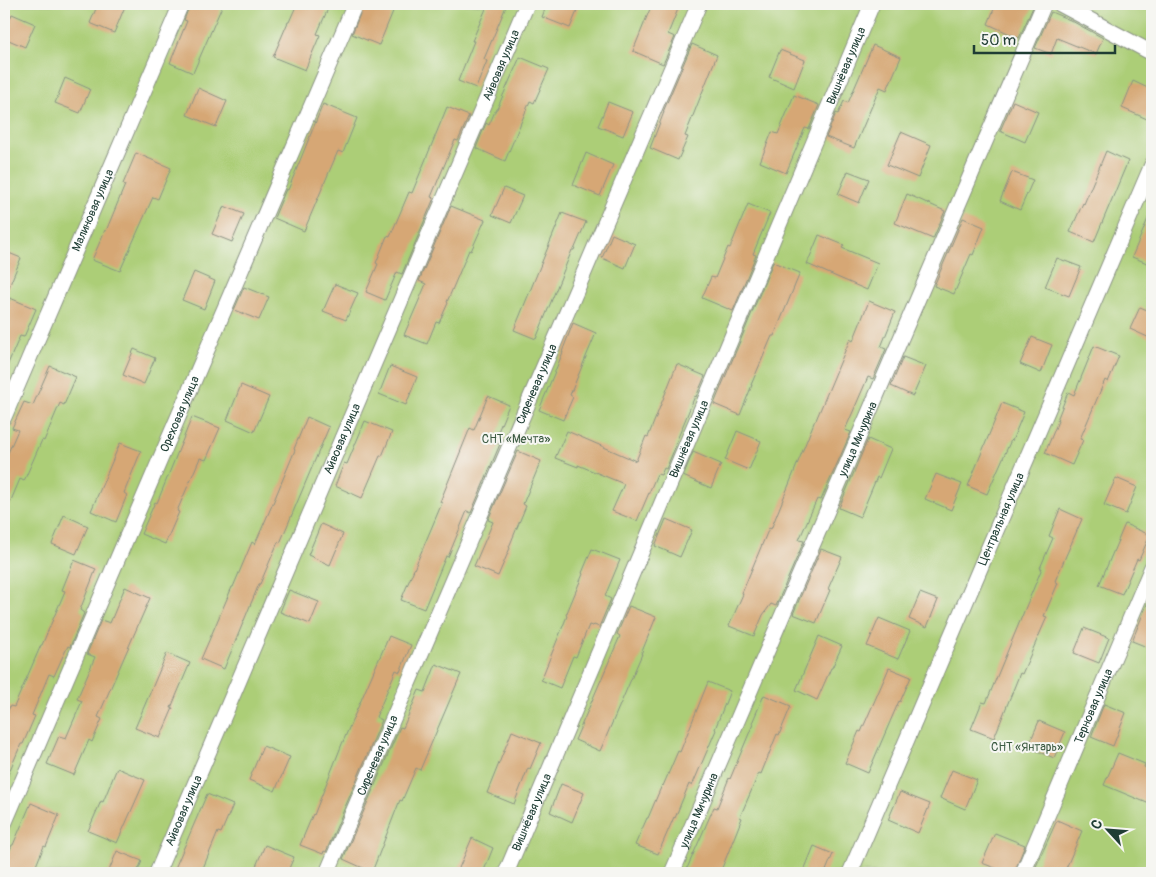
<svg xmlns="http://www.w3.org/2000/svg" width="1156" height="877" viewBox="0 0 1156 877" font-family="Pangolin,sans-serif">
<rect width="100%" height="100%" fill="#f6f6f2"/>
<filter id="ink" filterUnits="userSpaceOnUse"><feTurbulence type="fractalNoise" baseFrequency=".02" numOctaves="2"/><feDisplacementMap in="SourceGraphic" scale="10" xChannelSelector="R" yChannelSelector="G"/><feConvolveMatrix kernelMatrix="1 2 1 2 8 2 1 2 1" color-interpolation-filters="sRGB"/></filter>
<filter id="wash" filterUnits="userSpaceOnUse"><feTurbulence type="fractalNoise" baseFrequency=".0096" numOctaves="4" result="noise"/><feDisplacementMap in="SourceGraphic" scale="20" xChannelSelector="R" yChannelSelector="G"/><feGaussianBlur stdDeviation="1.12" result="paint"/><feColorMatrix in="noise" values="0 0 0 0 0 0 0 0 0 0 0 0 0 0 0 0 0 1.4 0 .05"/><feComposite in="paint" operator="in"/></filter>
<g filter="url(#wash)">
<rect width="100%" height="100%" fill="#f5e6d4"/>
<path fill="#acce77" stroke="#668656" d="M4 4H1152V873H4Z"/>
<g id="blocks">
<path fill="#d6a775" d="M98 4H126L114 33 90 23Z
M190 4H223L193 73 170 63 187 21 184 20Z
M297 4H330L317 34 320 35 305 70 273 57 288 22H289Z
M364 4H381L394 9 379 45 352 34Z
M488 4H507L484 59 487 61 476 88 458 81 474 41H472Z
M547 4H580L570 28 542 17Z
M652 4H680L668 34 675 37 663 64 633 51Z
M996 4 1034 5 1019 38 988 24Z
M1051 12 1070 20 1103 38 1096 54 1057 38 1051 54 1035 48Z
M12 14 35 24 25 47 4 38V32Z
M692 44 717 55 685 136 688 137 678 160 650 148 664 112H663Z
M873 45 901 57 887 90 880 87 854 148 826 137 836 113 838 114 844 101 848 103Z
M780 50 805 60 794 88 769 77Z
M520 57 549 69 534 103 530 101 505 161 476 148 486 123 489 125 496 109H497Z
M65 78 90 89 80 113 55 103Z
M1133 81 1152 90V107L1147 119 1122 108Z
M198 88 227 101 216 127 187 115Z
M794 95 819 105 809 129 805 128 786 173 760 162 772 132 778 134Z
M1013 101 1038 112 1025 142 1000 131Z
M608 102 633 112 623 136 598 126Z
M323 104 357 118 343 153 338 151 304 231 274 218 286 189 288 190Z
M447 107 469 116 458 141 455 140 452 147 431 197 434 198 402 274 397 272 385 300 366 292 378 264 376 263 387 236 390 237 409 192 412 193Z
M901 132 931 145 918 178 887 165Z
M1106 151 1128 161 1094 242 1070 232 1083 203 1084 204Z
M136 153 171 168 158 199 153 197 120 271 92 260 105 230 106 231 125 185 123 184Z
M586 153 613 165 600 196 573 185Z
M848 171 869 179 859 203 838 194Z
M1012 172 1033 180 1020 210 1000 201Z
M504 188 523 196 511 223 492 215Z
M907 194 945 211 933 239 895 223Z
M748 204 770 213 753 254 756 255 733 311 702 298 711 277 715 278 728 247 730 248Z
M224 206 244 214 232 242 212 234Z
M451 206 485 220 471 251 469 250 447 302 448 303 439 323 436 322 427 344 404 335 426 284 419 281Z
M1152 209V265L1132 257Z
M562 213 586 222 574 250H572L536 339 514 330Z
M963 218 984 227 973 255 971 254 954 294 934 286Z
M612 234 635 244 625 268 602 258Z
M819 235 844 245 842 248 878 263 867 290 807 264Z
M4 251 21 258 4 299Z
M1057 258 1081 267 1069 296 1045 287Z
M773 262 800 273 774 336H772L751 385H752L740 415 714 404Z
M194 272 215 281 204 309 182 300Z
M335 284 358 293 346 320 323 311Z
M244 287 269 297 259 320 234 310Z
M10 298 36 309 24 337 20 336 4 373V312Z
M869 301 895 312 881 347 886 349 873 379 868 377 845 430 851 432 821 500 817 499 799 540 804 541 776 606 771 604 763 615 754 636 729 626 743 594 742 593 756 559 769 528 771 529 790 482 815 420H816L850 339 853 341Z
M1140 307 1152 312V339L1130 329Z
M573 323 596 333 570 395 573 397 563 420 539 410 563 352H562Z
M1032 337 1052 345 1041 373 1020 364Z
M1094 346 1119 356 1108 382 1105 380 1080 439 1083 440 1072 465 1045 453 1058 421 1057 420 1068 392 1074 395Z
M134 349 155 358 144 384 123 375Z
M903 357 926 366 913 396 891 386Z
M677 364 705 376 696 397 695 396 675 445H676L666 469 664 468 661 475 657 474 637 521 612 511 624 484 578 465V467L555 458 567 431 636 461 646 436 648 437Z
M50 366 76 377 64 405 60 403 44 441 42 440 24 481 20 479 4 517V462L18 430 12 428 24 402 33 405Z
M390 366 417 377 406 405 379 394Z
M241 385 269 397 254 432 227 420Z
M488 396 509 405 495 439H496L495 442 500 444 471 513 467 511 448 557 446 556 424 609 401 600 442 503 440 502 470 428 474 430Z
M1002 403 1024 412 1012 441 1011 440 987 494 968 486Z
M192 417 220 428 206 460 200 458 177 511 179 512 165 544 141 534 155 502 157 503Z
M307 417 329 427 280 543 278 542 260 584H259L224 669 201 659 232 587H233L252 542 255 544 273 503 295 450 294 449Z
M365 421 392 432 382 456H380L362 498 335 486 344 463 347 464Z
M737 431 761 441 749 470 725 460Z
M868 439 891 449 879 478 877 477 860 517 839 508Z
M120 443 141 451 124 493 127 495 116 522 91 511Z
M518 451 541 461 523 504 526 506 509 547 510 548 498 576 474 566 493 522 488 520Z
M693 452 721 464 711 488 683 476Z
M936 474 962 484 951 510 925 499Z
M1116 478 1137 487 1126 514 1104 505Z
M1060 509 1082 519 1055 581 1058 583 1044 616 1047 617 1022 674 1020 673 994 738 971 729 982 702 986 703 1042 568H1040L1053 538 1049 536Z
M64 515 88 526 76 554 52 544Z
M666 519 692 530 680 557 655 546Z
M321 524 343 534 330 565 308 555Z
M1125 524 1150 535 1139 560 1137 559 1122 594 1099 585Z
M592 549 620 560 605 596 611 599 599 627 594 625 593 626 589 625 576 657 573 656 560 688 541 680 567 616 566 615 583 574 582 573Z
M821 549 842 557 828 589 830 590 816 623 793 614Z
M74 560 96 569 80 610 84 613 70 647 68 646 62 658 54 676 49 674 32 715 35 716 23 744H21L4 784V720L10 706 14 707 41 645H42L65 591 62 590Z
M125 587 150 598 98 717 102 719 92 742 89 740 74 775 47 764 59 736 66 738 82 701 77 699 95 657 87 654 101 620 110 623Z
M289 590 319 602 310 624 280 612Z
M1152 592V649L1132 641Z
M920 593 938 600 927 627 909 619Z
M629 606 656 617 641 654H642L600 751 575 740 620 636 617 634Z
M879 618 910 631 898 659 867 646Z
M1084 628 1109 638 1099 663 1074 653Z
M389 636 411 645 400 672 396 670 376 717 382 720 326 852 324 851 323 854 300 845 313 814 314 815 342 744Z
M819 636 842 646 832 668H831L817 700 796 690Z
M167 653 190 663 171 708H173L160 738 135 728Z
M436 664 461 674 420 770 416 768 402 801 400 800 372 872 343 859 400 727 403 728 419 690 425 692Z
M889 668 911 677 900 702 899 701 868 773 845 763 859 731 861 732Z
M708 682 730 691 715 729 716 730 692 786 689 784 675 818 674 817 658 854 635 845 647 818H648L662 785 663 786 678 751 680 752Z
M764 695 791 706 779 735 777 734 761 774 759 773 740 817 742 818 720 873H685L714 807 717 808 729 778 730 779 753 724 752 723Z
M1104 704 1126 713 1113 746 1091 737Z
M1039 721 1065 732 1054 758 1028 747Z
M512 731 541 743 530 769 528 768 514 804 487 793Z
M263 746 290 757 275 791 249 780Z
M1118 753 1145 764 1144 767 1152 771V805L1104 785Z
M117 768 145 780 117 843 88 831 101 801 103 802Z
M952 770 977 780 965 809 940 798Z
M561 784 584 793 572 822 550 812Z
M900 792 930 804 918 833 888 820Z
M207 794 233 805 221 833 218 832 201 873H173Z
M31 803 59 815 46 847 44 846 33 873H4V863L12 845H13Z
M1057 820 1082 831 1064 873H1033Z
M995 833 1025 845 1014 873H1008L982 863Z
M472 838 493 848 483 873H472L459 868Z
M265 845 294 857 287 873H253Z
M814 846 833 854 825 873H803Z
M117 851 142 861 137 873H108Z"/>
</g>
</g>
<g filter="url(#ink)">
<use href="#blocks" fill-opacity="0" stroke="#8a9284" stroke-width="1"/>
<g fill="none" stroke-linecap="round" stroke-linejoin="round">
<g stroke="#8a9284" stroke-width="17">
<g id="street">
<path d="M1060 4 1152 53"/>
<path id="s1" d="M4 417 181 4"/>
<path id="s2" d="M4 824 355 4"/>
<path id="s3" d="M157 873 527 4"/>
<path id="s4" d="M327 873 699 4"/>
<path id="s5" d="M506 873 872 4"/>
<path id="s6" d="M672 873 1044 4"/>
<path id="s7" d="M850 873 1152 165"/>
<path id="s8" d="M1023 873 1152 567"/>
</g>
</g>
<use href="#street" stroke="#fff" stroke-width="15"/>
</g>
</g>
<g text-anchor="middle" stroke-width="4" stroke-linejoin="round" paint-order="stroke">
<g font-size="12" fill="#1f3d34" stroke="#f6f6f2">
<text dy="4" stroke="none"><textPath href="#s5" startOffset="876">Вишнёвая улица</textPath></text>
<text dy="4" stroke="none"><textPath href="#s3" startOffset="878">Айвовая улица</textPath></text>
<text dy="4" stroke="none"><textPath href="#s1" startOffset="225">Малиновая улица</textPath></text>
<text dy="4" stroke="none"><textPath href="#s4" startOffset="532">Сиреневая улица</textPath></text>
<text dy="4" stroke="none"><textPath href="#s2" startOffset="446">Ореховая улица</textPath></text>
<text dy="4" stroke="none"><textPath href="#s5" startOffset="471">Вишнёвая улица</textPath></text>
<text dy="4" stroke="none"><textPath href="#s6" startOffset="472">улица Мичурина</textPath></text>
<text dy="4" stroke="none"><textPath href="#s3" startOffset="472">Айвовая улица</textPath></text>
<text dy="4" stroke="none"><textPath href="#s7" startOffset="385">Центральная улица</textPath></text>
<text dy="4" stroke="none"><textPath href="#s8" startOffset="181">Терновая улица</textPath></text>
<text dy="4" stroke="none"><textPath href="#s4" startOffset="128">Сиреневая улица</textPath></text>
<text dy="4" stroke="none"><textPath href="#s3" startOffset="68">Айвовая улица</textPath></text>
<text dy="4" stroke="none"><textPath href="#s6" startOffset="68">улица Мичурина</textPath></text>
<text dy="4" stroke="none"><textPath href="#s5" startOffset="66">Вишнёвая улица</textPath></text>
</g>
<g font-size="12" fill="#3b5a41" stroke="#f6f6f2">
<text x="516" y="443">СНТ «Мечта»</text>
<text x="1027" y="751">СНТ «Янтарь»</text>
</g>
</g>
<rect width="1156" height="877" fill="none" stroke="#f6f6f2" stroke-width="20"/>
<g transform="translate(1108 830) rotate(296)" stroke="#f6f6f2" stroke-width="4" paint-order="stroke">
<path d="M0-4L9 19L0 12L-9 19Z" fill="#1f3d34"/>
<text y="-8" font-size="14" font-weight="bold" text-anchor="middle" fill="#1f3d34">С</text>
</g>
<path d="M974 45v8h141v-8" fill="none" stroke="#1f3d34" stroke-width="2.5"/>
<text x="981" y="45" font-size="15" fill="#1f3d34" stroke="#f6f6f2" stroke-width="4" paint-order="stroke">50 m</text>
</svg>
